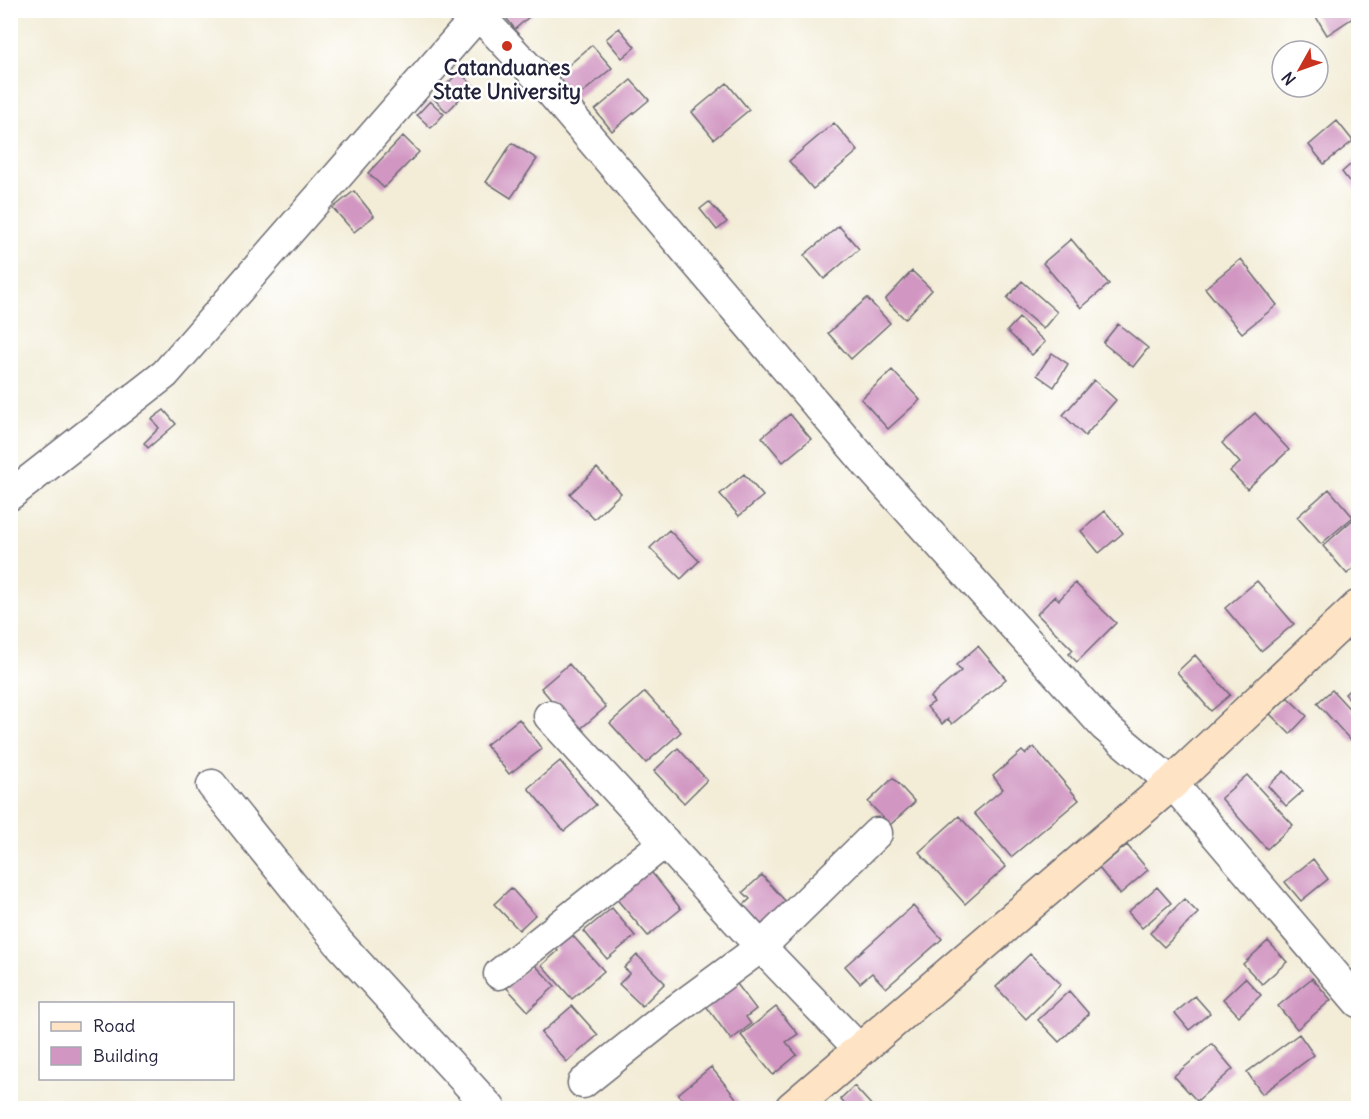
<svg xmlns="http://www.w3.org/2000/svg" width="1369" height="1119" viewBox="0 0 1369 1119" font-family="Delius,sans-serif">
<rect width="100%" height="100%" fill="#fff"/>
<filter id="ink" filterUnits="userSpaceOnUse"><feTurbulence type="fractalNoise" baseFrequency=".0167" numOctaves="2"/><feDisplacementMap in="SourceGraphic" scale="12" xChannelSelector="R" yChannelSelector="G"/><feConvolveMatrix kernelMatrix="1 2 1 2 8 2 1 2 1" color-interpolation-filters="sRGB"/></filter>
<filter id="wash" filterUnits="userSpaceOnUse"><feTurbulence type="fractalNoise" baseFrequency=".008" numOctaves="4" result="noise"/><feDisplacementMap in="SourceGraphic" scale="24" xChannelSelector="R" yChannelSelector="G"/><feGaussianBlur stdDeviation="1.35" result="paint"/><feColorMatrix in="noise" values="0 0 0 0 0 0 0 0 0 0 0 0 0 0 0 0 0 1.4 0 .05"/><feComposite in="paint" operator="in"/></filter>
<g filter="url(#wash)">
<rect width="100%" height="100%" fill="#f3edd8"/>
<g id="blocks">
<path fill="#d197c2" d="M500 10H537L515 29Z
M1316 10H1349L1354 17 1327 35 1313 12Z
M619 28 635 47 622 58 606 39Z
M592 45 612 68 575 99 556 76Z
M459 72 473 85 447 112 433 98Z
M631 80 649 100 612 131 595 110Z
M727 83 749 110 714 139 692 112Z
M430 101 444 114 431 128 417 115Z
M1337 121 1353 141 1324 164 1309 145Z
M834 123 858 151 813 189 789 161Z
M403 136 419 152 384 188 368 173Z
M512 143 537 159 511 198 486 182Z
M1358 158V193L1342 172Z
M354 191 374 216 354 232 333 208Z
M709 202 727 222 717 230 700 209Z
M839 226 859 249 824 279 804 255Z
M1071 239 1109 284 1081 308 1043 263Z
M1241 259 1277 305 1242 333 1205 288Z
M912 271 932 290 905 319 885 300Z
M1022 281 1057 312 1043 329 1007 298Z
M867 298 890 323 851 359 828 333Z
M1019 318 1045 342 1032 355 1007 331Z
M1118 324 1148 348 1133 367 1103 343Z
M1052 353 1068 364 1054 387 1037 375Z
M892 370 920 400 888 429 861 399Z
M1094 380 1116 400 1085 436 1063 415Z
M164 410 176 424 148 448 144 443 159 428 152 419Z
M1255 413 1289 450 1247 489 1230 471 1240 463 1222 443Z
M790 414 811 439 783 462 762 437Z
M597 468 621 493 594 519 570 494Z
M744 474 763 496 739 516 720 494Z
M1329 489 1353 517 1321 544 1297 517Z
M1105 511 1123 533 1099 553 1081 531Z
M1358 515V564L1347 574 1323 546Z
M669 530 699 561 681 579 650 548Z
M1257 581 1294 624 1261 651 1225 608Z
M1075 583 1116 623 1077 662 1069 654 1073 650 1037 614 1055 596 1059 600Z
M978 646 1006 679 952 724 948 719 942 724 927 707 934 702 930 697 961 671 956 665Z
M1195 655 1230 695 1211 711 1177 672Z
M569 664 606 707 578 731 541 688Z
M1358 682V708L1345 694Z
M1332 690 1358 718V738L1353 743 1317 703Z
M645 692 681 732 646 763 610 723Z
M1287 697 1307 716 1290 734 1270 714Z
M519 719 542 749 509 774 486 745Z
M1034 747 1079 800 1011 857 974 813 1003 789 993 776 1022 751 1025 754Z
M678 748 707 780 684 803 654 771Z
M560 761 596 805 564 831 528 788Z
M1284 771 1303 791 1286 806 1268 786Z
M1247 775 1293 825 1267 849 1221 798Z
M893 778 915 802 890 825 868 802Z
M959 816 1006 867 965 904 919 852Z
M1127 845 1148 870 1120 894 1099 868Z
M1313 859 1328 879 1301 901 1285 882Z
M648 868 681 909 648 936 614 896Z
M762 875 787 903 757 930 739 909 750 899 743 892Z
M1157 887 1171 903 1142 928 1128 912Z
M511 888 535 915 519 930 494 904Z
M1184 899 1198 913 1164 947 1150 933Z
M913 906 942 939 886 988 872 973 860 983 845 966Z
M612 908 635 936 607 959 584 931Z
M565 927 604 971 572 999 542 965 558 951 549 940Z
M1268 941 1287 962 1262 984 1243 964Z
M1030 954 1061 984 1026 1019 996 987Z
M637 955 665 983 642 1006 619 984 630 973 624 968Z
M533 963 555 986 528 1011 506 987Z
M731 976 756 1009 746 1017 751 1024 731 1040 701 999Z
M1245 978 1261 995 1239 1016 1223 999Z
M1312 978 1331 1000 1297 1029 1278 1006Z
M1069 991 1089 1014 1059 1042 1038 1020Z
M1195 996 1210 1013 1189 1030 1175 1013Z
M572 1006 598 1035 567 1062 541 1033Z
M776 1007 798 1034 786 1042 797 1055 773 1075 741 1035Z
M1299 1034 1314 1055 1262 1094 1247 1072Z
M1212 1044 1233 1069 1197 1101 1174 1076Z
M711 1067 740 1103 733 1108H690L678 1094Z
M854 1086 874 1108H849L840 1099Z"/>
</g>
</g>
<g filter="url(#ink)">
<use href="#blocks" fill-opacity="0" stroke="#6b6972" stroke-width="1.5"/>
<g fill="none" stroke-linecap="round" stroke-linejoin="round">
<g stroke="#6b6972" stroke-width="33">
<path id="street" d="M474 10 544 84 868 465 1104 726 1172 783 1358 1002
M10 495 165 374 478 15
M549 716 761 947 860 1050
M212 785 338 942 490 1108
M499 974 665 842
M583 1083 662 1020 761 947 877 833"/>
</g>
<g stroke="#6b6972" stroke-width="36">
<path id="secondary" d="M792 1108 1172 783 1358 607"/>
</g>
<use href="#street" stroke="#fff" stroke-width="30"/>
<use href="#secondary" stroke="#fee4c5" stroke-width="33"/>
</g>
</g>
<circle fill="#c8321e" stroke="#fff" stroke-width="2" cx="507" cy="46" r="6"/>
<g text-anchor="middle" stroke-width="5" stroke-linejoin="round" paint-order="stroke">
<g font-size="21" font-weight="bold" fill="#22223b" stroke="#fff">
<text x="507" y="75">Catanduanes<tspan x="507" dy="24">State University</tspan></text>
</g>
</g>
<rect width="1369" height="1119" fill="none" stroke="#fff" stroke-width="36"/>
<rect x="39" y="1002" width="195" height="78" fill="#ffffff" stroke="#a7a7b1" stroke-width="1.5"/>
<rect x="51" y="1022" width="30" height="9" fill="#fee4c5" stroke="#a7a7b1" stroke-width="1.5"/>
<text x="93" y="1032" font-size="18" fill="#22223b">Road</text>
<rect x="51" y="1047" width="30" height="18" fill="#d197c2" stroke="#a7a7b1" stroke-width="1.5"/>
<text x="93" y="1062" font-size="18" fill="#22223b">Building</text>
<g transform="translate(1300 69) rotate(230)"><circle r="28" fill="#ffffff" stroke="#a7a7b1" stroke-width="1.5"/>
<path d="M0-4.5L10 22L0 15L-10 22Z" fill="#c8321e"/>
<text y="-9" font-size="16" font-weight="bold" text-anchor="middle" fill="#22223b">N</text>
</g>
</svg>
